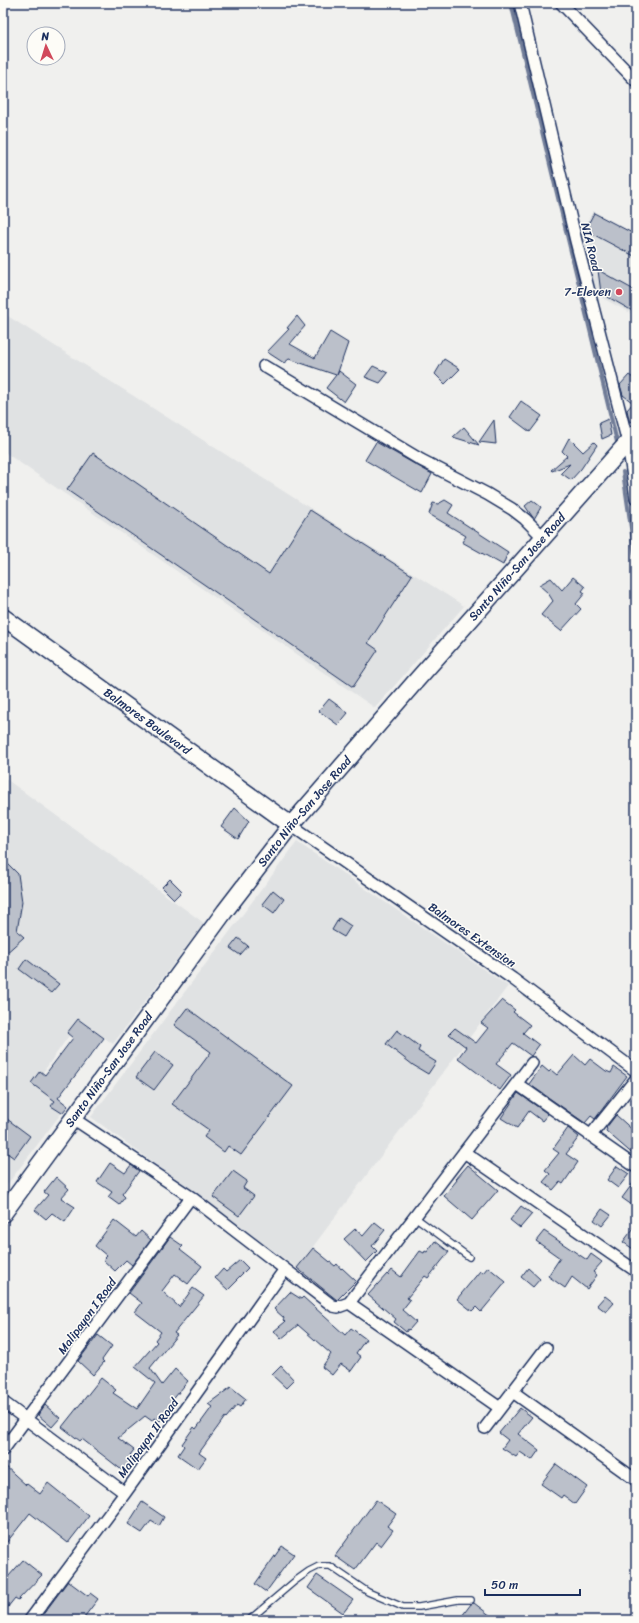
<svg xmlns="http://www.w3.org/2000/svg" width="639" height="1623" viewBox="0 0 639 1623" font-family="Sriracha,sans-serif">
<rect width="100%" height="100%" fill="#f0f0ee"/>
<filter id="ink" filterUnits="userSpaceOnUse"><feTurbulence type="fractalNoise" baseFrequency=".025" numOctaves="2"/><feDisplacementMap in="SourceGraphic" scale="8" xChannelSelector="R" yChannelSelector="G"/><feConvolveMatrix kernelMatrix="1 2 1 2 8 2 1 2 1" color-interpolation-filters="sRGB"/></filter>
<g filter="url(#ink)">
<path fill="#e0e2e3" d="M593 211 636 234V316L593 293 579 237Z
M3 313 464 606 375 708 3 451Z
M6 779 204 923 113 1044 80 1020 34 1085 66 1107 3 1190V783Z
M297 842 508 986 297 1268 91 1117Z"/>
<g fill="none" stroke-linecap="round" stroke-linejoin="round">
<path stroke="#6f7b97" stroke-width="4" d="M511 3 617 442
M623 472 636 563"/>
</g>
<path fill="#bbc0ca" stroke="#1b2f5e" d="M594 213 636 235V257L585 230Z
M598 270 636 291V313L601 293Z
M297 316 305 326 290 344 315 358 330 332 348 343 337 375 339 371 356 384 344 402 326 388 336 375 289 359 284 363 267 352 289 329 287 328Z
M444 359 460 369 445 384 435 374Z
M373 366 388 373 380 383 365 377Z
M629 375 636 380V418L630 423 627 410 633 403 623 395 620 385Z
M521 401 542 416 530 432 510 417Z
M608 419 611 435 602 439 599 423Z
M494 420 496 444 479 442Z
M464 427 479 445 453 437Z
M569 438 583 452 594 442 597 445 581 469 571 480 561 473 570 464 552 471 551 470 567 456 562 451Z
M376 442 432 474 422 493 365 460Z
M93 453 269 574 310 510 412 575 368 643 378 650 353 687 67 490Z
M445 500 453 505 448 513 508 552 503 565 462 542 466 536 429 514 433 503 438 504Z
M532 500 541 507 534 519 525 506Z
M573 577 585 587 582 591 585 593 576 604 581 609 561 631 541 615 553 601 548 593 539 585 551 578 562 590Z
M329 699 348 713 338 725 319 711Z
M235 808 249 821 238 839 221 827Z
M3 859 18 874 22 902 17 931 24 937 3 956Z
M170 879 182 891 174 899 162 887Z
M273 890 284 899 274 913 262 904Z
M339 918 351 926 344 937 332 930Z
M238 938 248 946 240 955 230 948Z
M26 959 59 984 51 993 19 969Z
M502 1000 515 1010 513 1012 530 1025 523 1033 539 1045 531 1056 513 1043 496 1064 511 1075 500 1090 458 1058 466 1047 449 1034 455 1028 476 1043 488 1028 481 1023Z
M187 1008 293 1086 241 1155 228 1146 224 1152 204 1137 209 1130 172 1104 211 1052 174 1025Z
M78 1019 104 1038 58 1098 68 1106 62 1113 51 1106 55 1101 31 1083 40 1071 45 1075 73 1038 67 1033Z
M397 1030 420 1047 418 1051 436 1062 428 1074 413 1065 386 1044Z
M155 1052 173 1065 154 1090 136 1077Z
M574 1055 585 1065 590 1059 606 1071 611 1073 614 1067 627 1076 595 1119 591 1116 585 1123 529 1084 542 1066 549 1072 551 1070 557 1075Z
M518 1093 548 1114 542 1121 529 1111 517 1128 501 1118Z
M616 1115 636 1133V1157L606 1131 607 1129 606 1128Z
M3 1116 30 1136 14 1158 3 1150Z
M568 1128 579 1137 566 1154 578 1162 563 1184 560 1182 553 1190 543 1182 550 1174 545 1170 559 1153 553 1149Z
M110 1163 125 1173 131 1165 139 1171 122 1194 125 1197 119 1205 108 1197 112 1192 97 1182Z
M468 1165 498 1190 472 1220 444 1196 457 1180 456 1179Z
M617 1166 629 1174 618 1188 607 1180Z
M233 1171 247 1181 243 1188 254 1196 239 1216 213 1197Z
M56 1177 69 1189 61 1198 75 1207 65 1222 52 1213 46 1219 35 1210 48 1195 44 1192Z
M636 1179V1208L622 1198Z
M521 1206 532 1214 520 1228 510 1220Z
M602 1209 611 1215 602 1226 594 1220Z
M114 1220 136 1237 141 1231 151 1240 132 1265 126 1260 115 1271 103 1260 107 1256 95 1246Z
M375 1222 385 1230 372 1246 377 1251 366 1262 344 1239 355 1229 363 1236Z
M636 1225V1251L623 1242Z
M544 1231 587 1260 591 1254 602 1262 593 1272 597 1275 587 1289 572 1277 565 1288 548 1276 560 1258 536 1241Z
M170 1237 183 1246 180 1249 202 1266 188 1284 175 1274 162 1291 179 1307 193 1288 204 1296 174 1333 177 1335 150 1368 162 1385 175 1369 188 1381 171 1402 172 1403 160 1421 154 1418 152 1421 145 1416 118 1438 134 1450 130 1455 134 1458 123 1471 82 1439 80 1441 62 1427 101 1378 116 1390 113 1393 137 1409 155 1383 135 1367 157 1342 155 1340 161 1332 135 1312 142 1303 129 1293Z
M435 1241 449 1252 428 1278 425 1276 407 1298 410 1300 402 1310 416 1322 409 1330 408 1329 406 1332 394 1322 396 1319 368 1295 387 1274 388 1275 392 1270 401 1277 420 1251 424 1253 425 1251 427 1252Z
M313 1248 335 1266 337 1264 341 1269 342 1268 356 1281 337 1300 297 1268Z
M240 1260 248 1268 236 1280 237 1281 228 1290 215 1278 223 1269 226 1272Z
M488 1267 506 1282 481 1312 476 1307 472 1311 457 1299 480 1271 483 1273Z
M528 1268 540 1279 533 1287 521 1277Z
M290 1292 301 1299 303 1297 345 1335 351 1328 366 1339 356 1353 361 1357 351 1371 341 1364 332 1375 322 1367 331 1354 298 1325 281 1339 274 1331 285 1322 283 1320 284 1318 274 1309Z
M605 1296 614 1303 606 1312 597 1305Z
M98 1335 112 1346 102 1360 104 1362 93 1375 78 1361Z
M281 1366 294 1380 286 1388 272 1375Z
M231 1387 246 1399 240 1407 237 1405 226 1418 225 1417 199 1453 206 1458 198 1469 178 1455 184 1446 182 1444 194 1427 196 1429 212 1407 208 1404Z
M45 1405 60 1418 52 1427 38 1415Z
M520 1408 532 1417 518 1434 539 1450 532 1460 520 1452 516 1457 502 1448 508 1440 499 1433Z
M3 1464 26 1485 27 1484 40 1494 48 1483 89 1516 68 1543 30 1513 3 1547Z
M556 1464 587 1487 575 1504 563 1495 561 1498 541 1484Z
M376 1500 396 1514 387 1526 393 1530 381 1546 376 1542 355 1570 335 1556Z
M142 1502 164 1517 159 1526 151 1521 142 1533 128 1524Z
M282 1546 294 1554 266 1592 255 1584Z
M23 1560 42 1575 18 1600 15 1598 3 1613V1574L8 1577Z
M317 1575 353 1600 343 1613 308 1588Z
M68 1581 88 1596 90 1593 98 1599 82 1620H39Z
M474 1603 496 1620H459L471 1604Z"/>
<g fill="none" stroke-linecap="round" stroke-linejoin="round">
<g stroke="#1b2f5e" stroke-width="8">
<path id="lane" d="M415 1217 469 1257
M249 1620 295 1581 309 1571 319 1566H330L368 1592 403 1607H419L458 1600H471"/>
</g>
<g stroke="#1b2f5e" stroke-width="14">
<path id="street" d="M520 3 576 241 628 443 636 498
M561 3 636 81
M264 366 421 460 487 494 512 509 525 519 544 538
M291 825 513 979 636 1071
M517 1084 636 1167
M74 1119 191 1197 333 1306 338 1307 349 1303 532 1063
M591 1135 636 1079
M464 1152 636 1271
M349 1303 500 1408
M513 1392 636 1480
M3 1402 125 1493
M485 1428 546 1348
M3 1450 191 1197
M30 1620 125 1493 285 1269"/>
</g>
<g stroke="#1b2f5e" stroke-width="19">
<g id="secondary">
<path id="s1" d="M3 617 291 825"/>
<path id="s2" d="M3 1214 225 911 291 825 415 682 636 433"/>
</g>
</g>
<use href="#lane" stroke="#fdfcf7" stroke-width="5.5"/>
<use href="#street" stroke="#fdfcf7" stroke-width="11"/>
<use href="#secondary" stroke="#fdfcf7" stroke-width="16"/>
</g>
</g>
<circle fill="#d1495b" stroke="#fdfcf7" stroke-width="1.5" cx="619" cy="292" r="4"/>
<g text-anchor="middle" stroke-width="3" stroke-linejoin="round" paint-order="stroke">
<g font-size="12" fill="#1b2f5e" stroke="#fdfcf7">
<text transform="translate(591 247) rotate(76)" y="4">NIA Road</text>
<text dy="4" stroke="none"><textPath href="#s2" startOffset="827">Santo Niño-San Jose Road</textPath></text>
<text dy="4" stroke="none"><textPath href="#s1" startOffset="178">Balmores Boulevard</textPath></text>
<text dy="4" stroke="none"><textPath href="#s2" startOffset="503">Santo Niño-San Jose Road</textPath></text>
<text transform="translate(472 935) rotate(35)" y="4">Balmores Extension</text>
<text dy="4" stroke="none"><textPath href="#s2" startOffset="179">Santo Niño-San Jose Road</textPath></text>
<text transform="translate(87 1316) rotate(-54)" y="4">Malipayon I Road</text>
<text transform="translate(148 1438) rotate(-54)" y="4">Malipayon II Road</text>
</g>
<g font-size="12" fill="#1b2f5e" stroke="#fdfcf7" text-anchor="end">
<text x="611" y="296">7-Eleven</text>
</g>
</g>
<rect width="639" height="1623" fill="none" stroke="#fdfcf7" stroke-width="16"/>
<rect x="8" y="8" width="623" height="1607" fill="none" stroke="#1b2f5e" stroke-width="1.5" filter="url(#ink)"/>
<g transform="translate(46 46) rotate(356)"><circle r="19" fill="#fdfcf7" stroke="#a3aaba"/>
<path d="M0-3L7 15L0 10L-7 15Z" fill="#d1495b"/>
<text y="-6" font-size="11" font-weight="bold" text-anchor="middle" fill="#1b2f5e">N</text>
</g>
<path d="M485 1589v6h95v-6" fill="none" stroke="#1b2f5e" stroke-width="2"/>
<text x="491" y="1589" font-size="12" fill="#1b2f5e" stroke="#fdfcf7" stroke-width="3" paint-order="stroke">50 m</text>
</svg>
